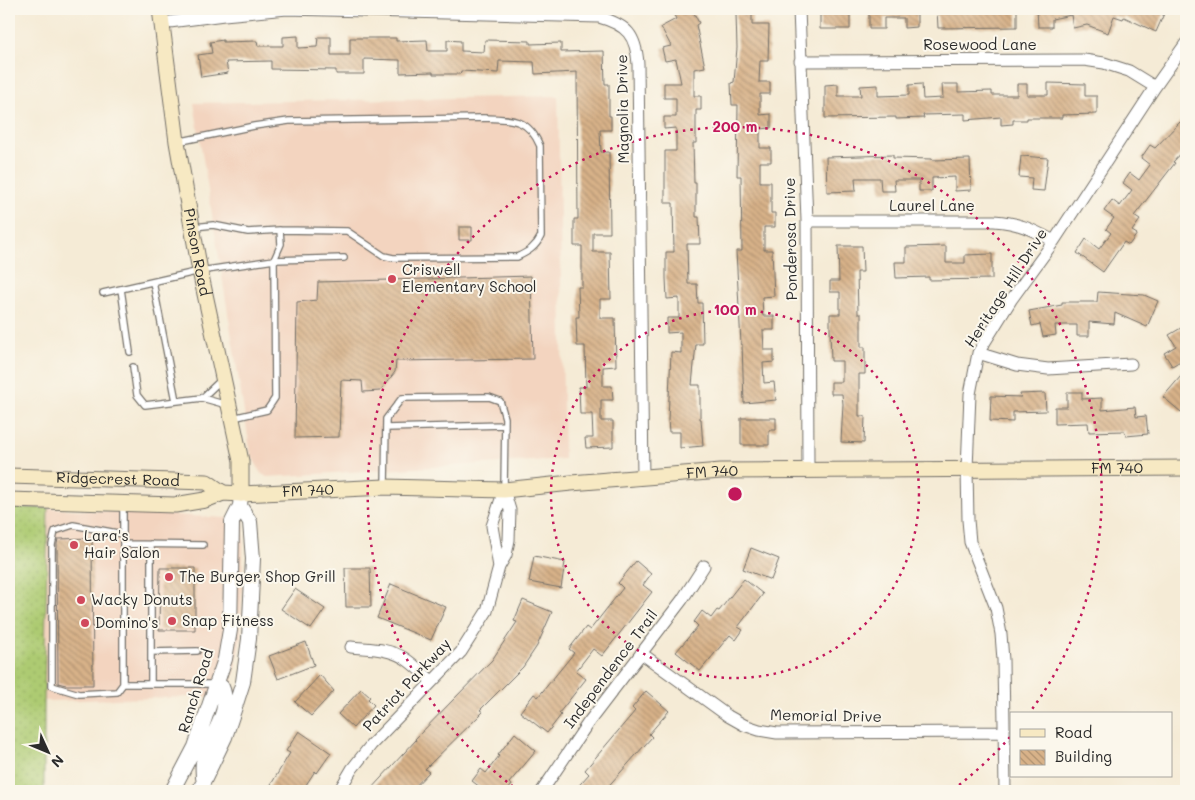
<svg xmlns="http://www.w3.org/2000/svg" width="1195" height="800" viewBox="0 0 1195 800" font-family="Mali,sans-serif">
<defs>
<pattern id="grass-dots" width="8" height="8" patternUnits="userSpaceOnUse" patternTransform="scale(1.25)"><rect width="8" height="8" fill="#adcb72"/><path d="M2 2h.1M6 6h.1" fill="none" stroke="#95ae63" stroke-width="1.8" stroke-linecap="round"/></pattern>
<pattern id="building-back-hatch" width="6" height="6" patternUnits="userSpaceOnUse" patternTransform="scale(1.25)"><rect width="6" height="6" fill="#d8b289"/><path d="M-1 5l2 2M0 0l6 6M5-1l2 2" fill="none" stroke="#af9170"/></pattern>
</defs>
<rect width="100%" height="100%" fill="#fbf7ec"/>
<filter id="ink" filterUnits="userSpaceOnUse"><feTurbulence type="fractalNoise" baseFrequency=".02" numOctaves="2"/><feDisplacementMap in="SourceGraphic" scale="10" xChannelSelector="R" yChannelSelector="G"/><feConvolveMatrix kernelMatrix="1 2 1 2 8 2 1 2 1" color-interpolation-filters="sRGB"/></filter>
<filter id="wash" filterUnits="userSpaceOnUse"><feTurbulence type="fractalNoise" baseFrequency=".0096" numOctaves="4" result="noise"/><feDisplacementMap in="SourceGraphic" scale="20" xChannelSelector="R" yChannelSelector="G"/><feGaussianBlur stdDeviation="1.12" result="paint"/><feColorMatrix in="noise" values="0 0 0 0 0 0 0 0 0 0 0 0 0 0 0 0 0 1.4 0 .05"/><feComposite in="paint" operator="in"/></filter>
<g filter="url(#wash)">
<rect width="100%" height="100%" fill="#f5ebd6"/>
<path fill="#f3d4bf" d="M558 96 564 459 267 477 262 474 251 455 194 103Z
M48 508 244 519 241 638 230 696 44 701Z"/>
<path fill="url(#grass-dots)" stroke="#6c7b4e" d="M9 508H48L44 701V791H9Z"/>
<g id="blocks">
<path fill="url(#building-back-hatch)" d="M671 9H692L699 23 696 25 705 67 694 69V96H701V110H696V143H693L694 183H696V217H699L700 244H687L688 284H697L698 303H702L703 344H696L692 385H700V419H701L703 446 680 448V432H669L668 420 671 352 681 353V332L667 333V318H679V298L667 299 666 278V252H674L673 203H665V151H676V128L664 129V117H676V98H664V83H681L676 59 665 61 662 48 671 46 661 27 676 19Z
M820 9H850V29H820Z
M869 9H917V27L904 28V18H884V29H869Z
M937 9H1017V27L938 28Z
M1037 9H1166L1156 32 1124 17 1123 19 1114 16 1108 33 1087 25 1073 28 1071 15 1052 19V27H1038Z
M736 14H752V25H769L768 61H760L759 82H770V94H760V115L771 114V128L760 129V148H771V162H760V182H771V213H775V227H764V250H772L774 296 762 297 763 316H774V330H763L764 350H774V362L763 363 764 383 774 382 776 400 744 403 742 344H741L736 251H742L741 176H737L738 105H732L731 83 734 82 737 48Z
M298 36V48L317 47 318 37H331V55H350V38H396V41L427 40 428 51H447V40L461 41V51L484 52 485 40 530 41V44L561 43V52L604 51 605 84H609V116H611V130H600L601 152H609L610 233H593V252H610L611 299H600V318H615L616 366 603 367V386H612L613 400H601V421H613V447L586 448 585 438H593L592 414H580L579 387H586L585 346H577L576 317H579L578 287H582V246H574V219H578L577 72 535 74 534 62 499 61 498 73 461 71 460 74H433V72L400 73V60L364 59V74H336V70L271 69V61L226 62 228 73 201 77 198 55 212 53 210 42 223 40V42L257 41 258 46H283V37Z
M1048 83 1085 84V96H1097V114L1062 115V118H1027V120H1013V124L1001 125V117L965 120V114L923 115 924 118 896 119V117L825 118V85L838 84V96H861L860 86 878 85V96L909 95V85L922 84 923 99 943 98 942 84H958V92L992 91V95H1017V84H1027V95H1048Z
M1180 122 1186 128V148L1173 162 1175 163 1134 216 1140 220 1132 231 1137 234 1129 245 1124 242 1103 272 1077 253 1086 239 1099 249 1111 233 1106 229 1114 218 1104 211 1112 200 1120 206 1132 190 1123 183 1130 173 1139 180 1150 165 1141 158 1150 145 1155 148Z
M893 155V158L932 159V160L970 159 971 190 955 191V177L932 178V191H919V180H894L895 191H881L880 178H855L856 191 827 192 826 157Z
M1021 156 1048 158 1044 191 1031 190 1032 178 1019 177Z
M459 227H472V240H459Z
M838 246H862L863 272H857L858 314H861V347H865V374H859V416H865L864 443 841 442 843 404 842 394H831V382H842V361H831L830 330V314H840V292H830V281H839Z
M946 246V263H965V255L992 254V279L929 280V277L896 278 895 262H906V247Z
M531 276 533 359 396 361 395 372 380 391 363 392 362 381 341 380 339 437 295 438 297 302 317 300 318 282Z
M1098 292 1144 295 1158 301 1147 327 1115 313 1114 324 1089 322V336H1077V325H1055L1056 335 1043 337 1040 324 1032 326 1029 311 1062 305V302H1097Z
M1186 325V363L1184 359 1172 366 1164 353 1176 346 1169 335Z
M1181 376 1186 381V407L1181 412 1163 397Z
M1067 392H1082V399L1102 398V410L1135 407 1136 417 1146 416 1148 434 1126 436 1125 431 1089 432 1088 423 1055 424V407H1067Z
M1045 393 1046 411 1013 412V422L990 421 991 396 1021 397 1020 394Z
M741 418H776V430H769V445H741Z
M92 538 93 685H66L58 683 57 544 58 539Z
M751 548 779 559 771 580 743 569Z
M534 556 565 562 561 588 529 582Z
M636 561 651 574 643 585 652 592 602 656 593 649 576 671 586 679 559 713 561 715 547 733 520 712 534 694 538 697 574 653 569 649 586 627 590 630 623 588 618 583Z
M160 568H195V630H159Z
M345 568H370L371 607H346Z
M744 579 763 594 738 627 743 630 736 640 730 635 700 671 676 652 698 626 694 622 702 611 711 618 717 610 719 611Z
M391 584 446 607 431 640 377 618Z
M295 589 325 609 311 629 281 609Z
M523 600 552 612 537 646 523 667 480 710 483 712 425 769 429 772 411 791H369L416 740 415 739 492 660 517 622 514 621Z
M306 642 314 665 278 679 269 656Z
M320 675 334 691 311 716 295 702Z
M361 689 370 697 368 699 374 705 353 728 338 714Z
M646 691 669 711 649 734 652 737 604 791H574L589 774 585 770 635 711 632 708Z
M299 731 331 753 317 773 315 771 302 791H267L290 753 286 751Z
M515 733 536 751 509 783 512 785 507 791H485L472 781 481 769 486 773 499 756 498 755Z"/>
</g>
</g>
<g filter="url(#ink)">
<use href="#blocks" fill-opacity="0" stroke="#726e67" stroke-width="1"/>
<g fill="none" stroke-linecap="round" stroke-linejoin="round">
<g stroke="#726e67" stroke-width="8">
<path id="service" d="M177 142 254 126 289 121 483 118C510 119 528 117 540 146L541 236C536 247 528 252 517 257L393 258 384 256 347 231 280 230 281 244 274 260 275 398 267 410 233 418
M194 227 213 225 248 232 280 230
M153 282 176 401
M121 289 130 352
M103 293 200 271 274 260 344 258
M133 367 137 395 145 405 202 398 227 405
M202 398 222 379
M386 428 505 425
M385 487 386 419 402 398 489 397 500 401 505 418 504 488
M123 506V684H215
M123 534 73 525 55 531 52 545V686L79 694 117 692 123 684
M123 544 203 545
M151 652 197 651
M151 684V544"/>
</g>
<g stroke="#726e67" stroke-width="13">
<path id="minor" d="M799 9 807 221 808 470
M162 23 224 15 287 9 599 17C627 25 636 35 638 64L643 478
M800 61 1084 60 1104 63 1129 71 1155 87
M807 221H994C1020 223 1031 229 1054 241
M978 353 1017 365 1048 369 1131 364
M499 567 492 526 504 490
M351 647C368 649 389 648 404 658 414 664 423 674 432 681
M641 653 728 716 744 725 759 730 777 733 1004 732
M339 791 352 769 371 745 461 652 487 611 499 567 506 555 509 540 510 510 504 490
M542 791 588 723 682 600 704 566
M1005 791 1003 660 1001 634 996 608 970 542 968 520 967 469 970 394 978 353 1011 300 1054 241 1155 87 1186 43"/>
</g>
<g stroke="#726e67" stroke-width="16">
<path id="tertiary" d="M203 778C203 773 202 767 203 762 207 738 233 712 222 687L216 684
M172 791 195 747 225 659 230 630 232 522 240 506 241 494
M199 791 225 737 235 707 243 682 249 639 253 559 250 522 240 506"/>
</g>
<g stroke="#726e67" stroke-width="17">
<g id="secondary">
<path id="s1" d="M160 9 177 142 186 193 200 271 241 461V494"/>
<path id="s2" d="M9 476 207 482 223 493"/>
<path id="s3" d="M9 500 175 505 205 500 223 493 241 494 385 487 504 490 571 483 721 471 1186 468"/>
</g>
</g>
<use href="#service" stroke="#fff" stroke-width="5.5"/>
<use href="#minor" stroke="#fff" stroke-width="11"/>
<use href="#tertiary" stroke="#fff" stroke-width="14"/>
<use href="#secondary" stroke="#f7e9c3" stroke-width="15"/>
</g>
</g>
<g fill="none" stroke="#c2185b" stroke-width="2.5" stroke-dasharray="2.5 5">
<circle cx="735" cy="494" r="184"/>
<path d="M1010 737A367 367 0 0 1 951 791M519 791A367 367 0 1 1 1030 712"/>
</g>
<g fill="#d1495b" stroke="#fbf7ec" stroke-width="2">
<circle cx="392" cy="279" r="5"/>
<circle cx="74" cy="545" r="5"/>
<circle cx="169" cy="577" r="5"/>
<circle cx="81" cy="600" r="5"/>
<circle cx="172" cy="621" r="5"/>
<circle cx="85" cy="623" r="5"/>
</g>
<g text-anchor="middle" stroke-width="4" stroke-linejoin="round" paint-order="stroke">
<g font-size="15" fill="#2b2b2b" stroke="#fbf7ec">
<text x="980" y="50">Rosewood Lane</text>
<text transform="translate(623 109) rotate(-91)" y="5">Magnolia Drive</text>
<text x="932" y="211">Laurel Lane</text>
<text transform="translate(791 239) rotate(-91)" y="5">Ponderosa Drive</text>
<text dy="5" stroke="none"><textPath href="#s1" startOffset="246">Pinson Road</textPath></text>
<text transform="translate(1006 288) rotate(-57)" y="5">Heritage Hill Drive</text>
<text dy="5" stroke="none"><textPath href="#s3" startOffset="1111">FM 740</textPath></text>
<text dy="5" stroke="none"><textPath href="#s3" startOffset="706">FM 740</textPath></text>
<text dy="5" stroke="none"><textPath href="#s2" startOffset="109">Ridgecrest Road</textPath></text>
<text dy="5" stroke="none"><textPath href="#s3" startOffset="301">FM 740</textPath></text>
<text transform="translate(611 669) rotate(-53)" y="5">Independence Trail</text>
<text transform="translate(407 685) rotate(-47)" y="5">Patriot Parkway</text>
<text transform="translate(196 691) rotate(-73)" y="5">Ranch Road</text>
<text transform="translate(826 716) rotate(1)" y="5">Memorial Drive</text>
</g>
<g font-size="15" fill="#2b2b2b" stroke="#fbf7ec" text-anchor="start">
<text x="402" y="275">Criswell<tspan x="402" dy="17">Elementary School</tspan></text>
<text x="84" y="541">Lara's<tspan x="84" dy="17">Hair Salon</tspan></text>
<text x="179" y="582">The Burger Shop Grill</text>
<text x="91" y="605">Wacky Donuts</text>
<text x="182" y="626">Snap Fitness</text>
<text x="95" y="628">Domino's</text>
</g>
</g>
<circle cx="735" cy="494" r="8" fill="#c2185b" stroke="#fbf7ec" stroke-width="2.5"/>
<g font-size="15" text-anchor="middle" font-weight="bold" fill="#c2185b" stroke="#fbf7ec" stroke-width="4" stroke-linejoin="round" paint-order="stroke">
<text x="735" y="132">200 m</text>
<text x="735" y="315">100 m</text>
</g>
<rect width="1195" height="800" fill="none" stroke="#fbf7ec" stroke-width="30"/>
<rect x="1010" y="712" width="162" height="65" fill="#fbf7ec" stroke="#a8a59f"/>
<rect x="1020" y="729" width="25" height="8" fill="#f7e9c3" stroke="#a8a59f"/>
<text x="1055" y="738" font-size="15" fill="#2b2b2b">Road</text>
<rect x="1020" y="750" width="25" height="15" fill="url(#building-back-hatch)" stroke="#a8a59f"/>
<text x="1055" y="762" font-size="15" fill="#2b2b2b">Building</text>
<g transform="translate(48 752) rotate(134)" stroke="#fbf7ec" stroke-width="4" paint-order="stroke">
<path d="M0-4L9 19L0 12L-9 19Z" fill="#2b2b2b"/>
<text y="-8" font-size="14" font-weight="bold" text-anchor="middle" fill="#2b2b2b">N</text>
</g>
</svg>
